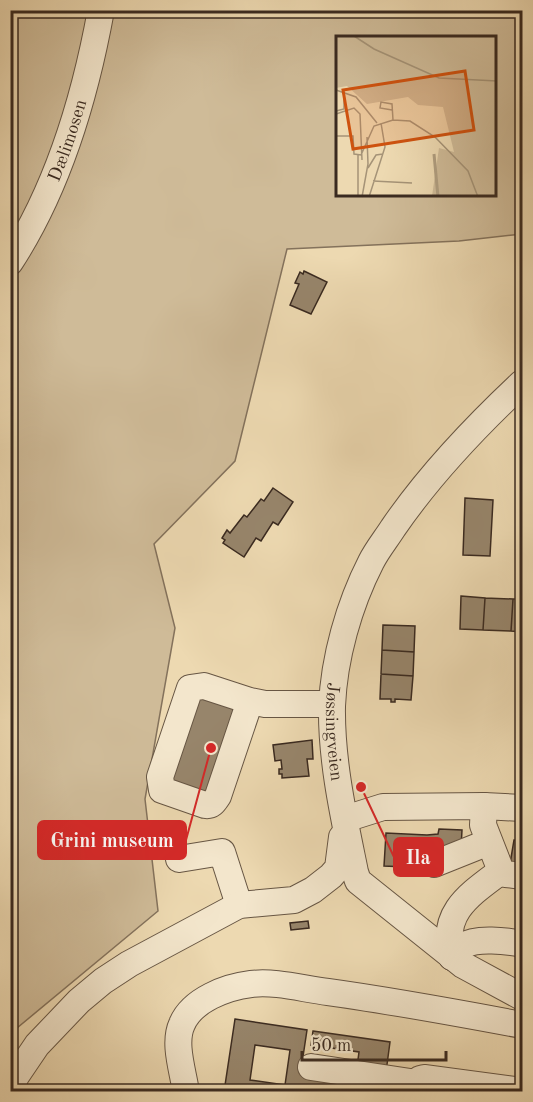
<svg xmlns="http://www.w3.org/2000/svg" width="533" height="1102" viewBox="0 0 533 1102" font-family="'Old Standard TT',serif">
<rect width="100%" height="100%" fill="#edd9b1"/>
<filter id="stains"><feTurbulence type="fractalNoise" baseFrequency=".00333" numOctaves="4"/><feColorMatrix values="0 0 0 0 .2 0 0 0 0 .09 0 0 0 0 .02 0 0 0 .5 -.17"/></filter>
<radialGradient id="worn" r=".72"><stop offset=".6" stop-color="#630" stop-opacity="0"/><stop offset="1" stop-color="#630" stop-opacity=".3"/></radialGradient>
<path fill="#cfbb98" stroke="#84725c" stroke-width="1.5" fill-rule="evenodd" d="M11 11H522V234L459 241 287 249 235 461 154 544 175 628 145 799 158 911 11 1033ZM338 38H496V195H338Z"/>
<path fill="#97856b" stroke="#3a2a20" stroke-width="1.5" fill-rule="evenodd" d="M304 271 327 282 311 314 290 305 299 284 295 283 300 272 303 274Z
M522 445V502H519Z
M273 488 293 502 278 525 273 522 261 541 256 538 244 557 223 543 225 540 222 538 227 530 230 533 244 515 247 517 261 499 264 501Z
M465 498 493 500 490 556 463 555Z
M461 596 485 598 483 630 460 629Z
M485 598 513 599 511 631 483 630Z
M513 599H522V632L511 631Z
M383 625 415 626 414 652 382 650Z
M382 650 414 652 413 676 381 674Z
M381 674 413 676 411 700 395 699V702H391V699H380Z
M198 693 237 706 206 800 167 786Z
M312 740 313 759H307L309 776 282 778V774H279V769H282L281 760 275 761 273 745Z
M439 829 462 830 461 849 429 847 428 860 406 859V867L384 866 386 833 427 835 438 834Z
M514 840 522 841V866L510 864Z
M308 921 309 928 291 930 290 923Z
M235 1019 307 1030 301 1070 384 1083 383 1092H224ZM255 1045 290 1050 285 1085 250 1080Z
M313 1031 390 1042 386 1072 357 1067 359 1052 311 1045Z"/>
<g fill="none" stroke-linecap="round" stroke-linejoin="round">
<g stroke="#675644" stroke-width="28">
<g id="minor">
<path id="s1" d="M10 262C59 187 85 98 101 10"/>
<path id="s2" d="M522 383C475 427 430 474 393 528 386 539 377 550 371 562 349 605 334 658 332 706 331 761 344 818 355 872L358 881 463 965 522 997"/>
<path d="M250 701 218 796C214 802 212 806 205 805L162 790 160 777 190 688 204 686 250 701 265 704H332"/>
<path d="M484 806 483 825 501 871 506 874 522 876"/>
<path d="M345 819 383 807 484 806 522 808"/>
<path d="M179 859 222 852 239 905"/>
<path d="M434 864 489 842"/>
<path d="M452 957C440 913 469 895 501 871"/>
<path d="M452 957C455 954 459 949 463 946 476 937 507 941 522 944"/>
<path d="M311 1067 417 1083"/>
<path d="M10 1089 16 1076 37 1045 79 1001 103 981 129 964 239 905 294 900 313 890 331 876 338 868 342 837"/>
<path d="M186 1092C183 1071 173 1043 182 1024 192 1000 226 987 251 984 276 981 303 989 328 992 393 1001 458 1013 522 1025"/>
<path d="M416 1092 420 1079 424 1078 522 1091"/>
</g>
</g>
<use href="#minor" stroke="#f3e6cc" stroke-width="26"/>
</g>
<g text-anchor="middle" stroke-width="4.5" stroke-linejoin="round" paint-order="stroke">
<g font-size="18" fill="#3a2a20" stroke="#f3e6cc">
<text dy="6" stroke="none"><textPath href="#s1" startOffset="135">Dælimosen</textPath></text>
<text dy="6" stroke="none"><textPath href="#s2" startOffset="411">Jøssingveien</textPath></text>
</g>
</g>
<g transform="translate(336 36)">
<rect width="160" height="160" fill="#edd9b1"/>
<path d="M0 0H160V160H96L103 112 118 116 107 71 82 69 72 61 31 68 11 50 0 52Z" fill="#cfbb98"/>
<path fill="none" stroke="#b09e80" stroke-width="3" d="M98 118 102 161"/>
<path fill="none" stroke="#a59377" stroke-width="1.5" d="M18 0 38 13 103 42 161 45M0 54 20 61 41 87M56 74 44 72 45 66 56 68 57 84M0 75 8 73V55M0 78 18 72 24 78 26 124M0 100H17L18 118 25 119 38 90 57 84 74 85 99 101 132 135 142 161M32 132 40 119 47 118M37 145 76 147M22 161V119M26 161 32 128 31 101M33 161 49 111 45 87"/>
<path fill="#ce520f" fill-opacity="0.15" stroke="#ce520f" stroke-width="3" d="M129 35 138 94 17 113 7 54Z"/>
<rect width="160" height="160" fill="none" stroke="#3a2a20" stroke-width="3"/>
</g>
<path fill="none" stroke="#d62828" stroke-width="2" d="M211 748L186 840M361 787L394 857"/>
<g fill="#d62828" stroke="#f3e6cc" stroke-width="2">
<circle cx="211" cy="748" r="6"/>
<circle cx="361" cy="787" r="6"/>
</g>
<g fill="#d62828" stroke="#d62828" stroke-width="2">
<rect x="38" y="821" width="148" height="38" rx="6"/>
<rect x="394" y="838" width="49" height="38" rx="6"/>
</g>
<g font-size="20" text-anchor="middle" font-weight="bold" fill="#fff">
<text x="112" y="847">Grini museum</text>
<text x="418" y="864">Ila</text>
</g>
<rect width="533" height="1102" fill="none" stroke="#edd9b1" stroke-width="36"/>
<rect x="12" y="12" width="509" height="1078" fill="none" stroke="#3a2a20" stroke-width="3"/>
<rect x="18" y="18" width="497" height="1066" fill="none" stroke="#3a2a20" stroke-width="1.5"/>
<path d="M302 1051v9h144v-9" fill="none" stroke="#3a2a20" stroke-width="3"/>
<text x="311" y="1051" font-size="18" fill="#3a2a20" stroke="#f3e6cc" stroke-width="4.5" paint-order="stroke">50 m</text>
<rect width="100%" height="100%" filter="url(#stains)"/>
<rect width="100%" height="100%" fill="url(#worn)"/>
</svg>
